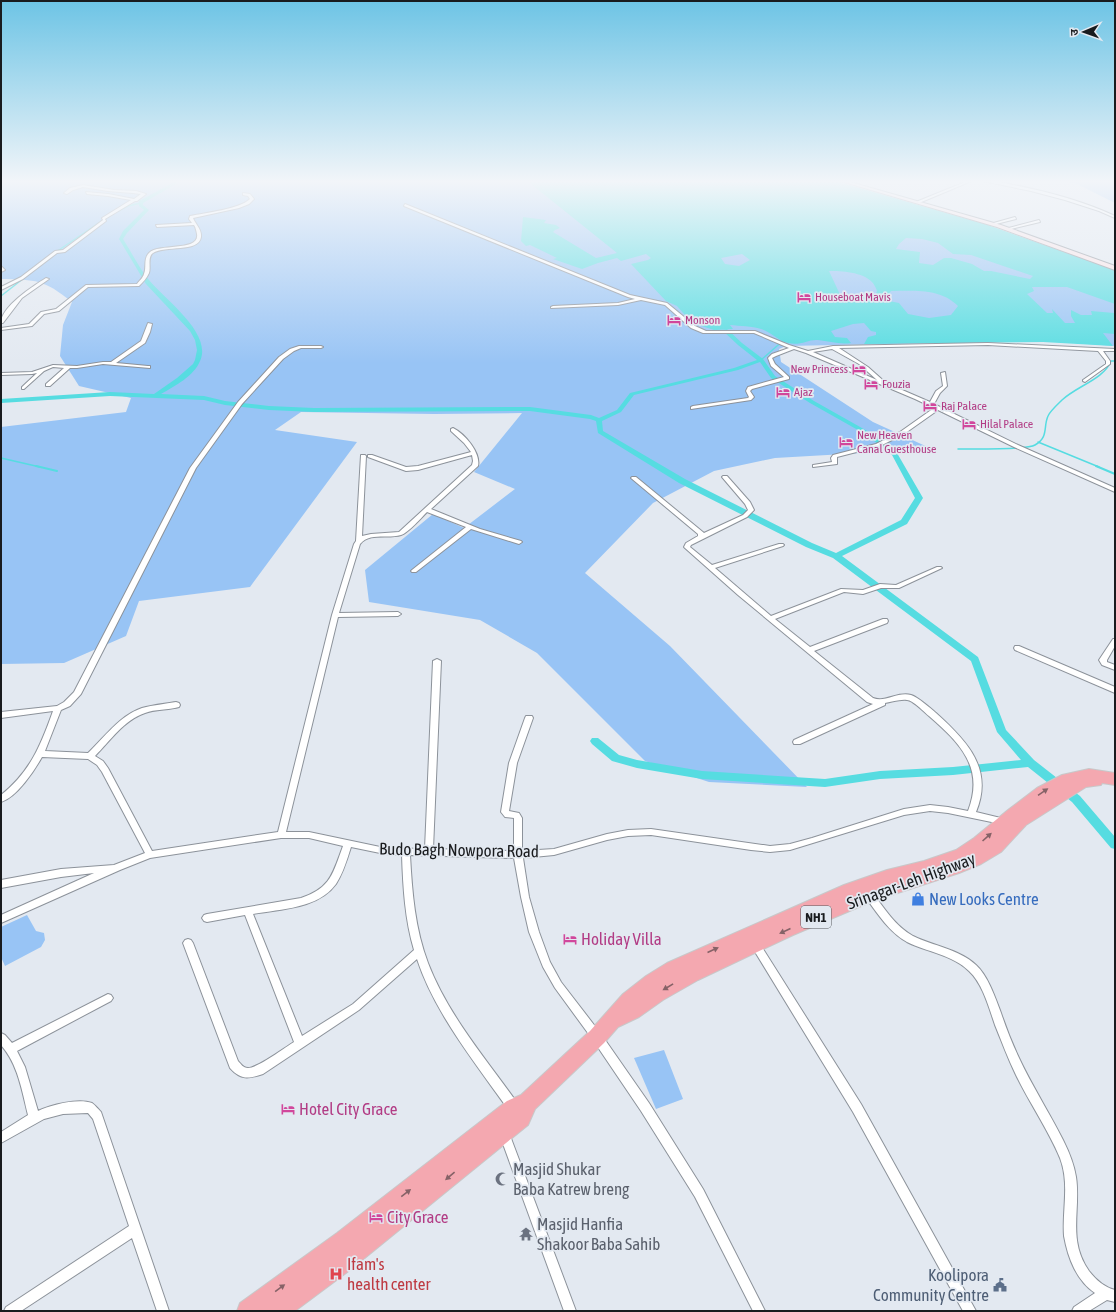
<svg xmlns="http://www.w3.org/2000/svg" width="1116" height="1312" viewBox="0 0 1116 1312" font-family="'Asap Condensed','Noto Sans Devanagari',sans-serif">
<rect width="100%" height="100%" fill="#e3e9f1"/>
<path fill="#98c4f5" d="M1 180H574L725 190 1115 285V346L1047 341 786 346 779 349 781 362 873 422 932 449 775 458 714 471 653 503 585 573 670 646 807 787 709 782 645 761 537 653 480 620 369 602 365 570 433 514 464 528 515 489 474 472 522 413 434 414 301 412 275 430 357 442 250 587 139 601 126 636 64 663 1 664V427L126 412 131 398 79 386 60 356 63 325 72 302C43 279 37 280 1 279Z
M1058 180H1115V203L1075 183Z
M27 915 36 931 44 933 45 940 41 947 5 966 1 957V927Z
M664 1050 683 1099 656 1109 634 1058Z"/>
<path fill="#56dce1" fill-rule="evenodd" d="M526 180H686L691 182 708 180H832L988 225 1115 270V304L1067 287H1032L1034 291 1027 294 1047 313H1053L1052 309 1065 323H1075L1071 316V310L1081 315H1092L1091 311 1114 313 1115 315V334L1103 333 1113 346 1043 342 864 344 868 337 876 335V332L871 331 864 323 853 324 831 331 835 337 847 338 851 343C840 345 829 341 818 340 808 339 801 346 788 343 778 341 771 332 761 329 752 326 740 326 730 325L733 329 714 330 699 325 684 314 677 306 666 301 631 264 648 260 651 258 646 254 621 261 617 258 598 263 582 269 553 259 557 258 530 245 526 246 521 241 523 217 546 220 544 223 556 225 560 228 555 230 553 232 596 258 617 253ZM906 238 922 239 938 243 953 254 971 255 1033 276 1030 279 991 271H984L972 264 951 258H944L933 265 919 263 920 252 896 249 899 244ZM742 254 750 260 739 266 725 264 721 258ZM829 271C841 271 863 272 872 282 874 284 876 288 877 291L873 301 862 297 843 301ZM891 291C914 291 940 288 958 306L951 315 929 318 908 314 899 303 884 300Z"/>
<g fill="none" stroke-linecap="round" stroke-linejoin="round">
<path stroke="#56dce1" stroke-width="1.5" d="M118 211 128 206 141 203
M56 252 103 220
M1 296 24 278
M761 360 785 339
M1038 442 1099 467
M958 449C971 449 1027 450 1035 445 1049 437 1043 427 1048 416 1050 411 1058 404 1062 400 1077 386 1104 379 1111 361H1115
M1 458 40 467"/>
<path stroke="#56dce1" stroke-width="2" d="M36 466 57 471
M1096 466 1115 474"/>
<path fill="#56dce1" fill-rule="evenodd" d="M178 180H183L143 203V205L149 210 127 233 123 239C132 253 139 268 149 280 164 299 213 333 200 361 194 376 175 386 161 394L204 396 225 401 269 406 314 408 530 407 591 415 599 418 617 410 630 393 734 368 757 360 738 345 722 330 727 329 742 343 763 359 775 376 814 401 869 432 897 453 923 498 907 524 842 556 978 657 1006 730 1034 760 1080 796 1115 837V849L1111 848 1072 802 1028 767 953 775 880 779 825 787 702 779 637 768 612 761 592 744 590 741 592 738H598L619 755 637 760 702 771 825 779 880 771 953 767 1021 760 997 732 971 661 833 558 806 547 679 483 598 433 596 421 590 419 530 411 314 412 269 410 225 405 204 400 110 396 1 403V399L110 392 154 394 177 378 193 364 195 360 197 350 195 340 190 331 146 284 119 239 123 231 144 210 139 206V201ZM760 362 771 378 810 403 865 434 892 455 915 498 901 520 836 553 812 543 685 479 603 431 602 421 621 412 634 395 738 370Z"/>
<g stroke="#8c929a" stroke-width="2">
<path id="street" d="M970 180H974L919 203 916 202Z
M978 180C988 179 999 182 1009 184 1045 191 1081 200 1115 216V218L1099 211 1065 200 1031 191Z
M83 185 114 190 136 191 146 194 137 201H135L105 219 106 221 65 252 57 253 23 279 1 290V287L21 277 55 251 63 250 103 220 102 218 131 200 108 196 87 194 86 192 108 194 134 199 141 194 133 193 108 191 83 187 73 190 67 194 64 193 70 188Z
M243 193 250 194 254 199 249 204 239 208 193 218C195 224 202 229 201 237 199 253 164 245 153 253 147 257 151 267 149 273 147 278 143 282 139 286L88 287 59 311 44 314 32 326 1 330V328L29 324 41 312 56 309 86 285 137 284C139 281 143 278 144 274 147 267 143 259 149 253 159 243 200 252 197 234 196 230 196 228 194 225L157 227 156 225 192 223 189 219 190 216C205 213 240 209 250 199L248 196 243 195Z
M405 204 630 295 667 303 695 326 706 331H755L789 345 808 351 833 346 988 343 1115 349V351H1103L1110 361V364L1085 382 1083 381V380L1106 364V361L1098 351 988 345 839 348 868 367 886 383 930 402 936 391 943 386 941 373 945 372 947 386 940 393 934 404 1018 445 1115 488V492L1014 447 938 410 904 434 880 446 837 457V464L813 467V465L832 462 831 458 833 455 876 444 900 432 934 408 915 399 806 353 794 349 776 356 772 358 775 364 789 377V379L752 389 750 391 754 397 751 400 691 409V407L693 406 748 398 749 397 746 391 748 387 784 377 771 366 768 358 772 354 789 348 754 333H703L691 328 665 305 641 300 618 305 551 308V307L553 306 618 303 635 299 628 297 404 206ZM832 349 859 364 877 380 813 352Z
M1015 217 1016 219 992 225 990 224Z
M1039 220 1040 222 1007 230 1005 229Z
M1 266 5 270 1 272Z
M46 278 49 279 22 298 3 323H1C1 307 33 286 46 278Z
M148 323 152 324 150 332 145 343 116 363 148 366H150V368L103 364 77 368H70L50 386H46V384L64 368 53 367 44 371 24 389H22V387L37 373 32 374 1 375V373L32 372 53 365 77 366 103 362H111L141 341Z
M299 346H321L323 347 321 348H301L294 351 283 359 242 404 196 468 81 694 70 706 61 710 45 751 88 753C105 737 119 716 142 708 153 705 165 704 176 702L179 703 180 705 179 707C168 710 155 709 145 713 124 720 110 741 95 756L103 761 108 768 152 851 278 832 332 615 354 544 356 541 361 455H365L366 456 362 536 371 534 399 532 472 465 473 461 472 455 418 470 406 471 368 457V455H372L406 467 418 466 471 452 464 443 451 431V429L453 428C465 434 481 453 478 466L431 509 480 529 521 541 522 542 519 544 471 529 416 572H412L411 571 412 570 466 527 427 512C422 517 408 533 401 535 388 539 370 532 360 544L339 613 398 612 401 614 398 616 338 617 286 832H309L385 848 425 849 433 661 437 659 441 661 433 849 514 851V818L505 817 501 812 509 763 525 718 526 716H532L533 718 517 763 509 811 519 813 522 818V851L554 849 607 834 628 830 651 829 770 846 790 844 812 838 904 809 930 805 948 807 968 811C985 768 960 743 929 716 924 712 913 700 907 700 900 699 892 702 885 703V705L800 744H794L793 742 794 740 873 704 867 702 738 595 685 548 684 547 686 543 698 536V534L631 478 632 477H636L704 533 743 515 748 510 745 504 722 477 723 476H727L750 502 754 510 747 517 691 545 690 547 712 565 779 544H783L784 545 783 546 715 568 771 616 841 589 863 590 880 584 896 585 937 567H941L942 568 899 588H881L863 594 844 592 775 619 810 647 883 619H887L888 621 887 623 814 651 873 698C885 703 898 691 911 695 918 697 930 708 936 713 967 741 994 769 976 812L1009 820 1010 822 1009 824 1006 825 948 813 930 811 904 815 790 850 770 852 751 850 651 835 628 836 607 840 554 855 523 858 529 897 539 932 550 962 561 982 601 1034 649 1103 703 1189 765 1311H753L695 1197 641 1111 593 1040 555 988 543 967 529 932 521 897 514 858 410 855C412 892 415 929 428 963 448 1015 486 1059 518 1104L519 1108 518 1112 514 1113 510 1112C477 1065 435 1014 417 959L359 1010 263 1074C248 1079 241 1080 230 1068L183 943 185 940 188 939 191 940 193 943 238 1061C241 1064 243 1068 248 1068 258 1068 284 1048 294 1042L245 915 207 922 204 921 202 918 204 915 207 914 301 898C331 888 333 873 343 846L309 838H281L150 858 120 870 1 923V915L94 873 61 877 1 888V880L61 869 114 865 145 853 102 772 97 765 88 759 42 757C34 771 17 797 1 802V795C30 772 41 745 53 711L1 718V712L57 706 64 702 74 692 190 468 238 402 279 357 290 349ZM351 847 385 854 402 855C403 887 405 920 414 950L353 1004 302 1036 253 914C280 909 318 909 336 884 343 873 347 860 351 847Z
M1113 639H1115V646L1107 660V662L1115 665V670L1102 665 1099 660Z
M1015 646H1019L1115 687V693L1015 650 1014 648Z
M869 891 872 892C884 908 895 926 913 936 933 946 959 949 976 965 988 976 995 997 1001 1013 1006 1028 1012 1043 1019 1058 1032 1086 1049 1112 1063 1140 1069 1152 1074 1164 1076 1177 1081 1210 1067 1240 1089 1271 1096 1280 1104 1287 1115 1290V1302L1107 1300 1089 1311H1072L1074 1307 1095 1293C1086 1287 1079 1278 1074 1268 1069 1258 1066 1247 1064 1236 1062 1210 1070 1184 1060 1158 1048 1129 1030 1104 1016 1075 1008 1059 1002 1042 995 1025 989 1008 983 984 969 971 953 955 927 952 907 942 889 932 878 914 866 898L865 895 866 892Z
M755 940 758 941 861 1104 976 1311H963L853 1112 752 947 750 944 752 941Z
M108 994 111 995 113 998 111 1001 17 1051 25 1067 38 1111C50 1105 78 1098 92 1103 95 1105 98 1109 101 1112L169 1311H157L132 1238 21 1311H4L6 1307 129 1226 93 1119 88 1113 63 1114 44 1119 1 1143V1132L28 1115C22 1091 18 1064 1 1045V1033L5 1035 12 1043Z
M504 1128 508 1129 509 1133 576 1311H564L499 1133 500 1129Z"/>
</g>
<g stroke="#8c929a" stroke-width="2">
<path id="secondary" d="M837 180H843L1001 225 1115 266V270L997 227Z"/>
</g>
<g stroke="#c8c8c9" stroke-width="2">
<path id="highway" d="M1089 769 1115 773V785L1102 783 1101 785 1086 787 1026 825 1001 852 981 864 959 873 873 901 793 935 698 980 663 1000 639 1017 618 1027 604 1043 535 1109 528 1125 350 1270 295 1311H237L240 1303 337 1233 507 1101 521 1095 590 1031 623 994 646 976 667 963 844 885 887 870 924 861 956 850 974 838 1008 810 1037 788 1062 775Z"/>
</g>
<use href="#street" fill="#fff" fill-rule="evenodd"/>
<use href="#secondary" fill="#fce5e7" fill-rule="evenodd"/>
<use href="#highway" fill="#f4a8b0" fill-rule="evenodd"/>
</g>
<defs><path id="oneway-solid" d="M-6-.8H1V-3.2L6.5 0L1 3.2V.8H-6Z"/></defs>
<g fill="#866267">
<use href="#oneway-solid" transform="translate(1043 792) rotate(-34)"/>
<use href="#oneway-solid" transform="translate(987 837) rotate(-42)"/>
<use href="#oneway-solid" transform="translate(785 931) rotate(156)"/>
<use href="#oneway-solid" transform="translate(713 950) rotate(-24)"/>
<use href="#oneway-solid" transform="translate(668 987) rotate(149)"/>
<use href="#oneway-solid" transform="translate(450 1176) rotate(140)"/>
<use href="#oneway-solid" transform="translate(406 1193) rotate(-38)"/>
<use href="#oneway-solid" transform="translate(280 1288) rotate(-36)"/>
</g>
<linearGradient id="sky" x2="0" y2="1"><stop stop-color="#6dc4e5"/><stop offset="0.5" stop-color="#f2f5f9"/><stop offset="1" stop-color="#f2f5f9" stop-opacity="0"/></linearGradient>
<rect width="1116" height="363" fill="url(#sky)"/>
<defs>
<g id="hotel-bare" transform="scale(1.08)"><path d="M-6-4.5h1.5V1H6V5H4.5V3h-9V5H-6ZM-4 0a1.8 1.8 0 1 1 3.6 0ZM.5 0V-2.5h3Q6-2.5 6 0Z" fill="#d1479c" stroke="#e3e9f1" stroke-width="2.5" paint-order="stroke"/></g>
<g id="shop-bare" transform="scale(1.08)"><path d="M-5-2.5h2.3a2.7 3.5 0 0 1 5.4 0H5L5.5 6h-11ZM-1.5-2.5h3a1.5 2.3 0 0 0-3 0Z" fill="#3f7fe0" stroke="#e3e9f1" stroke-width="2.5" paint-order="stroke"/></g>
<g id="mosque-bare" transform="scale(1.08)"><path d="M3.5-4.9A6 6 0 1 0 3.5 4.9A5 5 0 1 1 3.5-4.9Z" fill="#6b7280" stroke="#e3e9f1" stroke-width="2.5" paint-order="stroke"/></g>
<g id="temple-bare" transform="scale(1.08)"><path d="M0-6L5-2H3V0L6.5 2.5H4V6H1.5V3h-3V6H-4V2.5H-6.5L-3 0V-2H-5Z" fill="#6b7280" stroke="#e3e9f1" stroke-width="2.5" paint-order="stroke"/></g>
<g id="hospital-bare" transform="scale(1.08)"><path d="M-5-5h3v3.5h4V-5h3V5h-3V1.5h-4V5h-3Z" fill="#e0444e" stroke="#e3e9f1" stroke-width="2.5" paint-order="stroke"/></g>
<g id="civic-bare" transform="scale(1.08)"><path d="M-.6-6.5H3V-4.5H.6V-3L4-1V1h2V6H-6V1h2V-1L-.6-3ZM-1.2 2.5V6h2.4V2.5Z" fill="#5c6f8a" stroke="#e3e9f1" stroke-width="2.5" paint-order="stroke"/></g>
</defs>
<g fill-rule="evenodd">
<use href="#hotel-bare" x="804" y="297"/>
<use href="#hotel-bare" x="674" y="320"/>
<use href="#hotel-bare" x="859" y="369"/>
<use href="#hotel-bare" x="871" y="384"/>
<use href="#hotel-bare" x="783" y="392"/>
<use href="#hotel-bare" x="930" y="406"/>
<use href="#hotel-bare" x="969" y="424"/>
<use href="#hotel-bare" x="846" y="442"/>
<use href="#shop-bare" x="918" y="899"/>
<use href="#hotel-bare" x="570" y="939"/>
<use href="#hotel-bare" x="288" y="1109"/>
<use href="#mosque-bare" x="502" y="1179"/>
<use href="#hotel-bare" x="376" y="1217"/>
<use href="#temple-bare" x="526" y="1234"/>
<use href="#hospital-bare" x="336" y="1274"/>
<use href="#civic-bare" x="1000" y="1285"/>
</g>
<g text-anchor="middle" stroke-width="3.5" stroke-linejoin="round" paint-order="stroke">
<g font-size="12" fill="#b23c85" stroke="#e3e9f1" text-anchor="start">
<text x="815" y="301">Houseboat Mavis</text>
<text x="685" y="324">Monson</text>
<text x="848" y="373" text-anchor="end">New Princess</text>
<text x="882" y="388">Fouzia</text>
<text x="794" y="396">Ajaz</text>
<text x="941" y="410">Raj Palace</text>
<text x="980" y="428">Hilal Palace</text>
<text x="857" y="439">New Heaven<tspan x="857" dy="14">Canal Guesthouse</tspan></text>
</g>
<rect fill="#e3e9f1" stroke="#56595d" stroke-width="1" x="801" y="906" width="30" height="22" rx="3"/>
<g font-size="13" font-weight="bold" fill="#191b1e">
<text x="816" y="922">NH1</text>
</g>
<g font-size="17" fill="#191b1e" stroke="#e3e9f1">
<text transform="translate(459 850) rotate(1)" y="6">Budo Bagh Nowpora Road</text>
<text transform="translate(911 881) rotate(-20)" y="6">Srinagar-Leh Highway</text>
</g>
<g font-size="17" fill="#366cbe" stroke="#e3e9f1" text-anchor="start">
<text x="929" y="905">New Looks Centre</text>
</g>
<g font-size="17" fill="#b23c85" stroke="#e3e9f1" text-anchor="start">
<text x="581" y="945">Holiday Villa</text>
<text x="299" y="1115">Hotel City Grace</text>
<text x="387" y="1223">City Grace</text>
</g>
<g font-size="17" fill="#5b616d" stroke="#e3e9f1" text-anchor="start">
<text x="513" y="1175">Masjid Shukar<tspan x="513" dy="20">Baba Katrew breng</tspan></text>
<text x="537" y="1230">Masjid Hanfia<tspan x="537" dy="20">Shakoor Baba Sahib</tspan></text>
</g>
<g font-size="17" fill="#be3a42" stroke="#e3e9f1" text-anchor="start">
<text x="347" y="1270">Ifam's<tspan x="347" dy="20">health center</tspan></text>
</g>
<g font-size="17" fill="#4e5e75" stroke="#e3e9f1" text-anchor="end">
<text x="989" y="1281">Koolipora<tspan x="989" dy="20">Community Centre</tspan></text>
</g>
</g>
<rect width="1116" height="1312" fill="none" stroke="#191b1e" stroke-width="4"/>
<g transform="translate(1084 32) rotate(268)" stroke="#e3e9f1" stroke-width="3" paint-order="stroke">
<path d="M0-3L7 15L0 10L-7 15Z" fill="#191b1e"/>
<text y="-6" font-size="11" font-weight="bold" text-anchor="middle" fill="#191b1e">उ</text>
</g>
</svg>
